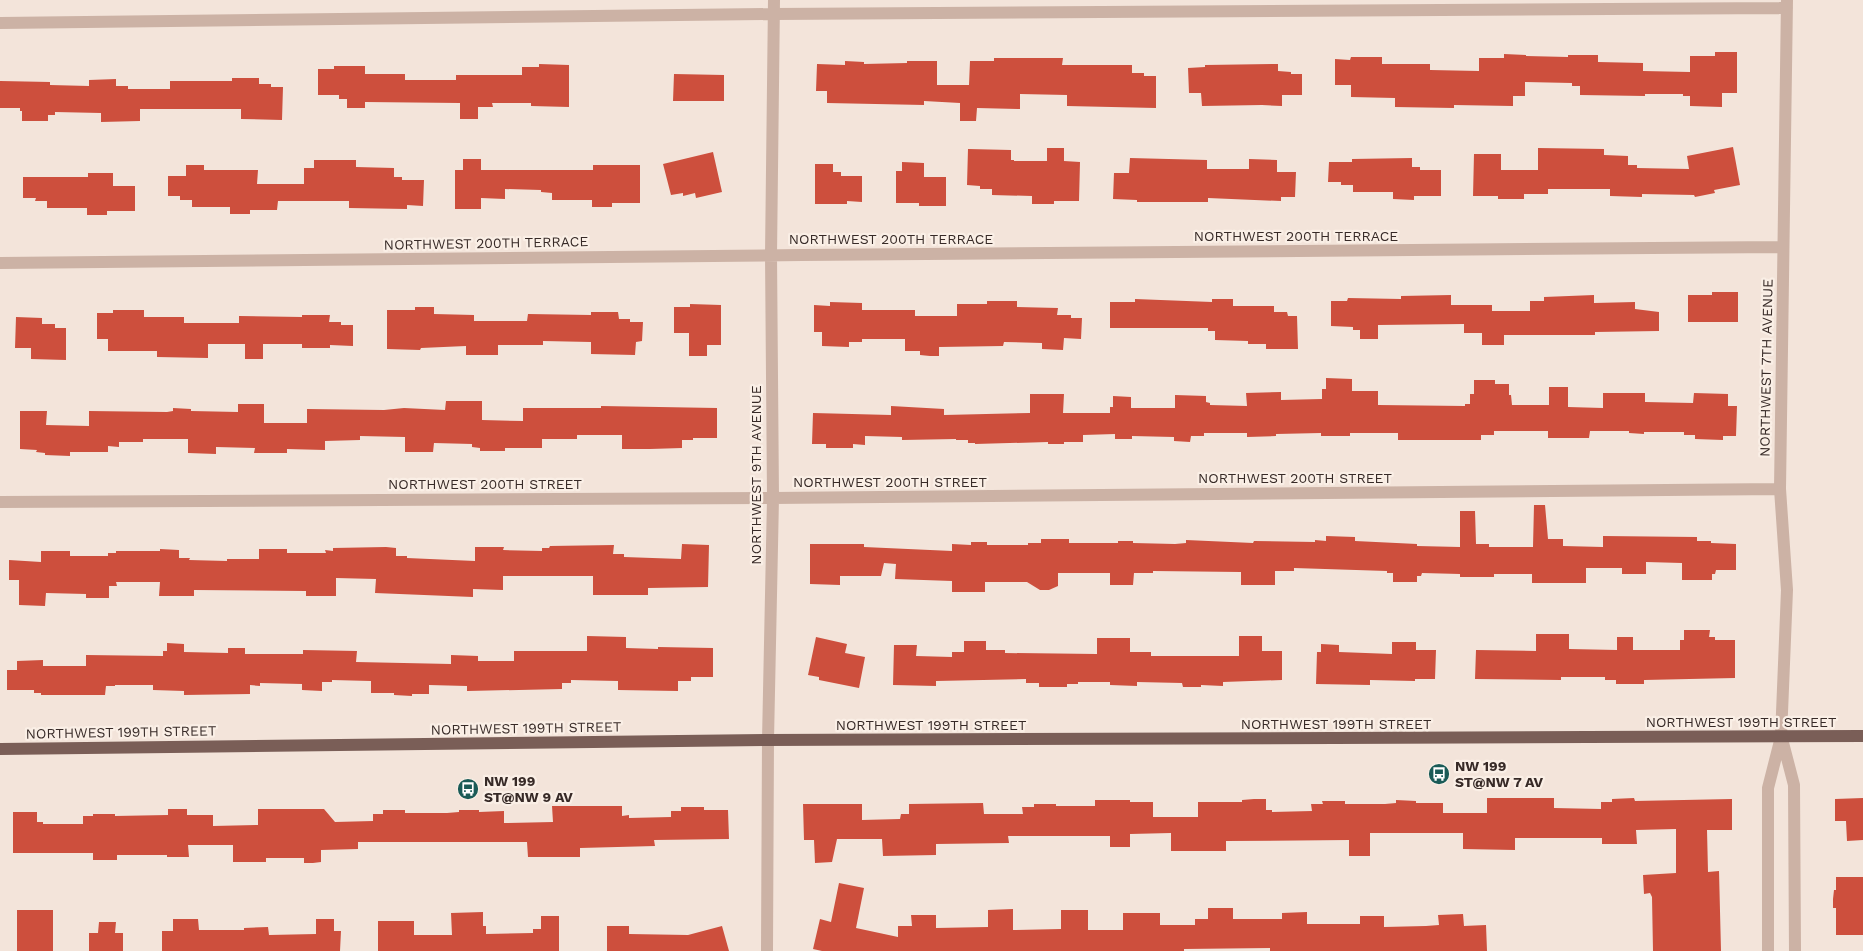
<svg xmlns="http://www.w3.org/2000/svg" width="1863" height="951" viewBox="0 0 1863 951" font-family="'Work Sans',sans-serif">
<rect width="100%" height="100%" fill="#f3e4da"/>
<path fill="#cd4f3d" d="M1715 52H1737V93H1722V107L1690 106V96H1683V94H1645V96L1580 95V86H1572V83L1525 82V96H1513V106L1454 105V108L1395 107V98L1351 97V85H1335V59L1350 60 1351 57H1382V64H1430V70L1479 71V58H1504V54L1526 55V56L1568 57V55H1598V62L1643 63V71L1690 72V56H1715Z
M994 58H1063L1062 65H1132V73H1144V76H1156V108L1067 106V95L1020 94V109L977 108 976 121H960V103L924 101V105L827 103V91H816L817 64 845 65V61L864 62V64L907 63V61H937V85H969L970 61H994Z
M539 64 569 65V107L531 106V103H492L493 107H478V119H460V103L365 102V108H347V99H339V95H318V69H334V66H365V74H405V80H456V75H522V67H539Z
M1278 64V71L1291 72V74H1302V95H1282V106L1262 105 1202 106 1201 93H1189L1188 68 1205 67V65Z
M674 74 724 75V101H673Z
M232 78H259V84H271V87H283L282 120 241 119V109H140V121L101 122V113L55 112V115H48V121H22V111H20V108H0V81L50 82V85L89 86V80L116 79V86H128V89H170V81H232Z
M1733 147 1740 185 1714 190 1715 193 1695 197 1694 195 1642 194V197L1610 196V189H1548V194H1524V199H1498V196H1473L1474 154H1501V170H1538V148L1604 149V155L1628 156V165H1637V168L1689 169 1687 156Z
M1047 148H1064V161L1080 162 1079 201H1054V204H1032V196L992 195V189H980V186L967 185 968 149 1011 150V160H1014V161H1047Z
M713 152 722 192 696 198 695 193 683 196V193L671 195 663 164Z
M1130 158 1207 160V169H1249V159L1277 160V172H1296L1295 197H1281V201L1208 198V202H1137V200L1113 199 1114 173H1129Z
M1412 158V167H1420V170H1441V196H1414V200L1393 199V192H1353V185H1341V182H1328L1329 162H1352V159Z
M463 159H481V170H593V165H640V203H612V207H592V200H552V193L541 192V190L505 189V199L481 198V209H455V170H463Z
M314 160H356V167L394 168V177H402V180H424L423 206 407 205V209L349 208V201H278L277 210H250V214H230V207H192V200H180V196H168V176H186V165H204V170H258L257 184H304V168H314Z
M902 162 924 163V177H946V206H919V203H896V171H902Z
M815 164H833V172H841V176H862V202L847 201V204H815Z
M88 173H113V186H135V211H107V215H87V208H47V201H35L36 198H23V177H88Z
M1712 292H1738V322H1688V295H1712Z
M1451 295V305H1492V311H1530V301H1544V297L1594 295V303L1635 302V309L1659 312V331L1595 332V335H1504V345H1482V333H1464V324L1378 325V339H1360V330H1353V327L1331 326V301H1347L1348 298 1401 299V296Z
M1135 299 1212 302V299H1233V306H1274V312H1287L1288 316H1297L1298 349H1266V344H1248V341L1215 340V331H1208V328H1110V302H1135Z
M987 301H1017V307L1058 308 1057 315H1071V318H1082L1081 339 1064 338 1063 350 1042 349V343L1004 342 1003 346 939 347V356H930L920 355V351H905V339H862V342H849V347L822 346V332H814V305L830 306V302L862 303V310H915V316H957V304H987Z
M690 304 721 305V345H707V356H689V333H674V307H690Z
M415 307H434V314L474 315V321H527L528 314 591 315V312H618L619 319H630V322H643L642 341 636 342 635 355 591 354V342L543 341V345H498V355H466V346L421 348 420 350 387 349V310H415Z
M113 310H144V317H184V323H239V316L302 317V315H330L329 322H341V325H353V346L330 345V348H302V344H263V359H245V344H208V358L157 357V351H108V339H97V313H113Z
M16 317 42 318V324H55V328H66V360L31 359V348H15Z
M1326 378 1352 379V391H1378V405L1465 406V404H1470V394H1474V380H1495V384H1509V395H1511L1512 405H1549V387H1568V407L1603 408V393H1645V402L1693 403 1694 393 1728 394V406H1737L1736 436H1723V440L1695 439V435H1684V432H1644V434L1629 433V431H1590L1589 438H1548V431H1494V435H1481V440H1398V433H1350V436H1321V433L1276 434V436L1247 437V433H1204V436H1191L1190 442 1174 441V437L1132 436V439H1115V434L1083 435V442H1064V444H1048V442L975 444V443H968V440H956V439L902 440V437L865 436V445L853 444V448H826V444H812L813 413 891 415V406L944 409V415L1030 413V394H1064L1063 413H1110V407H1113V396L1131 397V408H1175V395L1206 396V402L1210 403V405L1247 406 1246 393 1281 392V400L1322 399V389H1326Z
M446 401H482V420L523 421V408H601V406L717 408V438H693V440H682V448L650 449H622V435H577V439H542V448H505V451H480V448L472 447V444L434 443 433 452H405V437L360 436V440L325 441V450L287 449V453H254L255 448 216 447V454L188 453V439H143V442H119V447L108 446V452H70V456L45 455V453L36 452 37 450 20 449V411H47L46 425 89 426V411L167 412 173 411V408L191 409V411L238 412V404H264V423H307V409L384 410 404 408 445 410Z
M1534 505H1545L1548 539H1563V546L1603 547V536L1697 537V541H1711V543L1736 544V570H1716L1715 574H1712V580H1682V563L1646 562V574H1622V568H1586V583H1532V574H1494V577H1460V574L1422 573 1421 576H1417V582H1393V573H1387V571L1294 568V571H1275V585H1241V572L1153 571V573H1134L1133 585H1110V573H1058V586L1049 590H1040L1027 582H985V592H952V581L895 579 896 564 884 563 881 576H840V585L810 584V544H864V547L952 551V544L971 545V542H987V545H1028V543H1041V539H1069V543H1118V541H1133V543L1175 544 1186 543V540L1253 543 1254 541 1315 542V540L1326 541V536L1355 537V541L1417 544V546L1460 547V511H1475L1476 544H1489V547H1533Z
M682 544 709 545 708 587 648 588V595H593V576H503V590L473 589V597L375 593 376 579 336 578V596H306V591L194 590V596H159L160 582H116L117 586H109V598H86V594L46 593 45 606 19 605V580H9V560L41 562V551H70V556H108V553H116V551H160V549L179 550V558H190L189 560 227 561V559H259V549H287V553H326L325 550 333 551V548L386 547 396 548V556H407V558L475 561V547H504L503 550 542 551V548H549L550 546 614 545 613 554H624V557L681 559Z
M1684 630H1710L1709 637H1715V640H1735V678L1644 680V684H1616V680H1605V677H1561V680L1475 679 1476 650 1536 651V634H1569V649L1617 650V637H1633V650H1680V640H1684Z
M587 636 626 637V648L658 649V647L713 648V677H691V681H678V691L618 690V681L571 680V683H562V689L467 691V686L429 685V694H412V696L394 695V693H371V681L332 680V682H322V691L302 690V684L260 683V686L250 685V694L184 695V691L153 690V685H115V686H106L105 695H41V693H34V690H7V670H17V661L43 660V666H86V655L163 656V651H167V643L184 644V652L228 653V648H245V654H303V650L357 651 356 662 451 664V655L478 656V661H514V651H587Z
M1239 636H1262V651H1282V680L1223 682V686L1201 685V687H1183L1182 683 1137 682V686L1110 685V682H1078V684H1067V687H1039V683H1026V679L936 681V686L893 685 894 645H917L916 656 952 657V652H964V641H986V650H1005V653L1097 654V638H1130V652H1151V656H1239Z
M816 637 847 644 845 653 865 657 859 688 819 680V677L808 675Z
M1392 642H1416V650H1436L1435 679H1415V681L1370 680V685L1316 684 1317 652H1321V644L1339 645V652L1392 654Z
M1487 798H1554V808L1601 809V802H1612V799L1634 798 1635 801 1732 799V830H1707L1708 872 1719 871 1721 951H1653L1652 897 1650 893 1644 894 1643 875 1676 873V829L1636 830 1637 844H1602V838H1515V850L1463 849V833H1370V856H1349V840L1226 841V851H1171V833L1130 834V847H1110V836H1008L1009 843 936 844V855L883 856 882 839H837L832 862 815 863 814 840H804L803 804H862V820L900 819 901 814H909V804L983 803 984 814H1023L1022 807H1034V804H1056V806H1095V800H1130V802H1153V817H1198V802H1242V800L1254 799H1266V810H1272V812L1312 811 1311 804H1323L1322 801H1345V804H1385L1396 803V800L1416 801V803H1443V813H1487Z
M1863 798V840L1847 841 1846 821H1835V799Z
M552 806H622V816L629 815V818L671 817V811H681V807H704V810H728L729 839 654 840 655 846 580 848V857H528L527 842H358V849L321 850V862L313 863H304V858H266V862H233V845H188L189 857H167V855H117V860H93V853H13V812H37V822H43V824H83V816H93V814H115V816L168 815V809H187V815H213V826L258 825V809H324L335 822 373 821V814H383V810H405V813H447L459 812V810H479V812L504 811V823L553 822Z
M1836 877H1863V935H1836V908H1833V899L1834 890H1836Z
M839 883 864 888 856 928 898 937V926H912L911 915H936V928L988 927V910L1013 909V930L1061 929V910H1088V930H1123V913H1160V925H1195V919H1208V908H1233V919H1282V913L1307 912V924H1360V916H1384V927L1426 926 1439 925 1438 915 1463 914 1464 926 1486 925 1487 951H1270V948L1184 949V951H822L813 949 820 919 831 922Z
M17 910H53V951H17Z
M483 912V926H486V934L533 933V929H541V916H559V951H378V921H414V935H452L451 913Z
M173 919H198L199 930H244V928L268 927 269 935 316 934V919H334V931H341L340 951H162V931H173Z
M99 922H116L115 933H123V951H89V933H98Z
M607 926H629V934L688 935 722 926 729 951H607Z"/>
<g fill="none" stroke-linecap="round" stroke-linejoin="round">
<path stroke="#ccb2a5" stroke-width="12" d="M0 23 774 14 1787 8
M0 263 802 255 1783 247
M0 502 773 498 1780 489
M1782 739 1794 785 1795 951
M767 951 768 740 773 498 771 255 774 0
M1768 951V788L1781 737 1787 590 1780 489 1787 0"/>
<path stroke="#7a5e57" stroke-width="12" d="M0 749 768 740 1863 736"/>
</g>
<defs>
<g id="bus-disc" transform="scale(1.125)"><circle r="9.5" fill="#1a5b57" stroke="#faefe6"/><path d="M-5-6H5V4H4V6H2V4H-2V6H-4V4H-5ZM-3.5-4V0h7V-4ZM-3.5 1.2v1.5H-2V1.2ZM2 1.2v1.5H3.5V1.2Z" fill="#fff"/></g>
</defs>
<g fill-rule="evenodd">
<use href="#bus-disc" x="1439" y="774"/>
<use href="#bus-disc" x="468" y="789"/>
</g>
<g text-anchor="middle" stroke-width="4.5" stroke-linejoin="round" paint-order="stroke">
<g font-size="14" fill="#372a27" stroke="#faefe6">
<text x="1296" y="241">NORTHWEST 200TH TERRACE</text>
<text x="891" y="244">NORTHWEST 200TH TERRACE</text>
<text transform="translate(486 243) rotate(-1)" y="5">NORTHWEST 200TH TERRACE</text>
<text transform="translate(1766 368) rotate(-89)" y="5">NORTHWEST 7TH AVENUE</text>
<text transform="translate(756 475) rotate(-90)" y="5">NORTHWEST 9TH AVENUE</text>
<text x="1295" y="483">NORTHWEST 200TH STREET</text>
<text x="890" y="487">NORTHWEST 200TH STREET</text>
<text x="485" y="489">NORTHWEST 200TH STREET</text>
<text x="1741" y="727">NORTHWEST 199TH STREET</text>
<text x="1336" y="729">NORTHWEST 199TH STREET</text>
<text x="931" y="730">NORTHWEST 199TH STREET</text>
<text transform="translate(526 728) rotate(-1)" y="5">NORTHWEST 199TH STREET</text>
<text transform="translate(121 732) rotate(-1)" y="5">NORTHWEST 199TH STREET</text>
</g>
<g font-size="14" font-weight="bold" fill="#372a27" stroke="#faefe6" text-anchor="start">
<text x="1455" y="771">NW 199<tspan x="1455" dy="16">ST@NW 7 AV</tspan></text>
<text x="484" y="786">NW 199<tspan x="484" dy="16">ST@NW 9 AV</tspan></text>
</g>
</g>
</svg>
